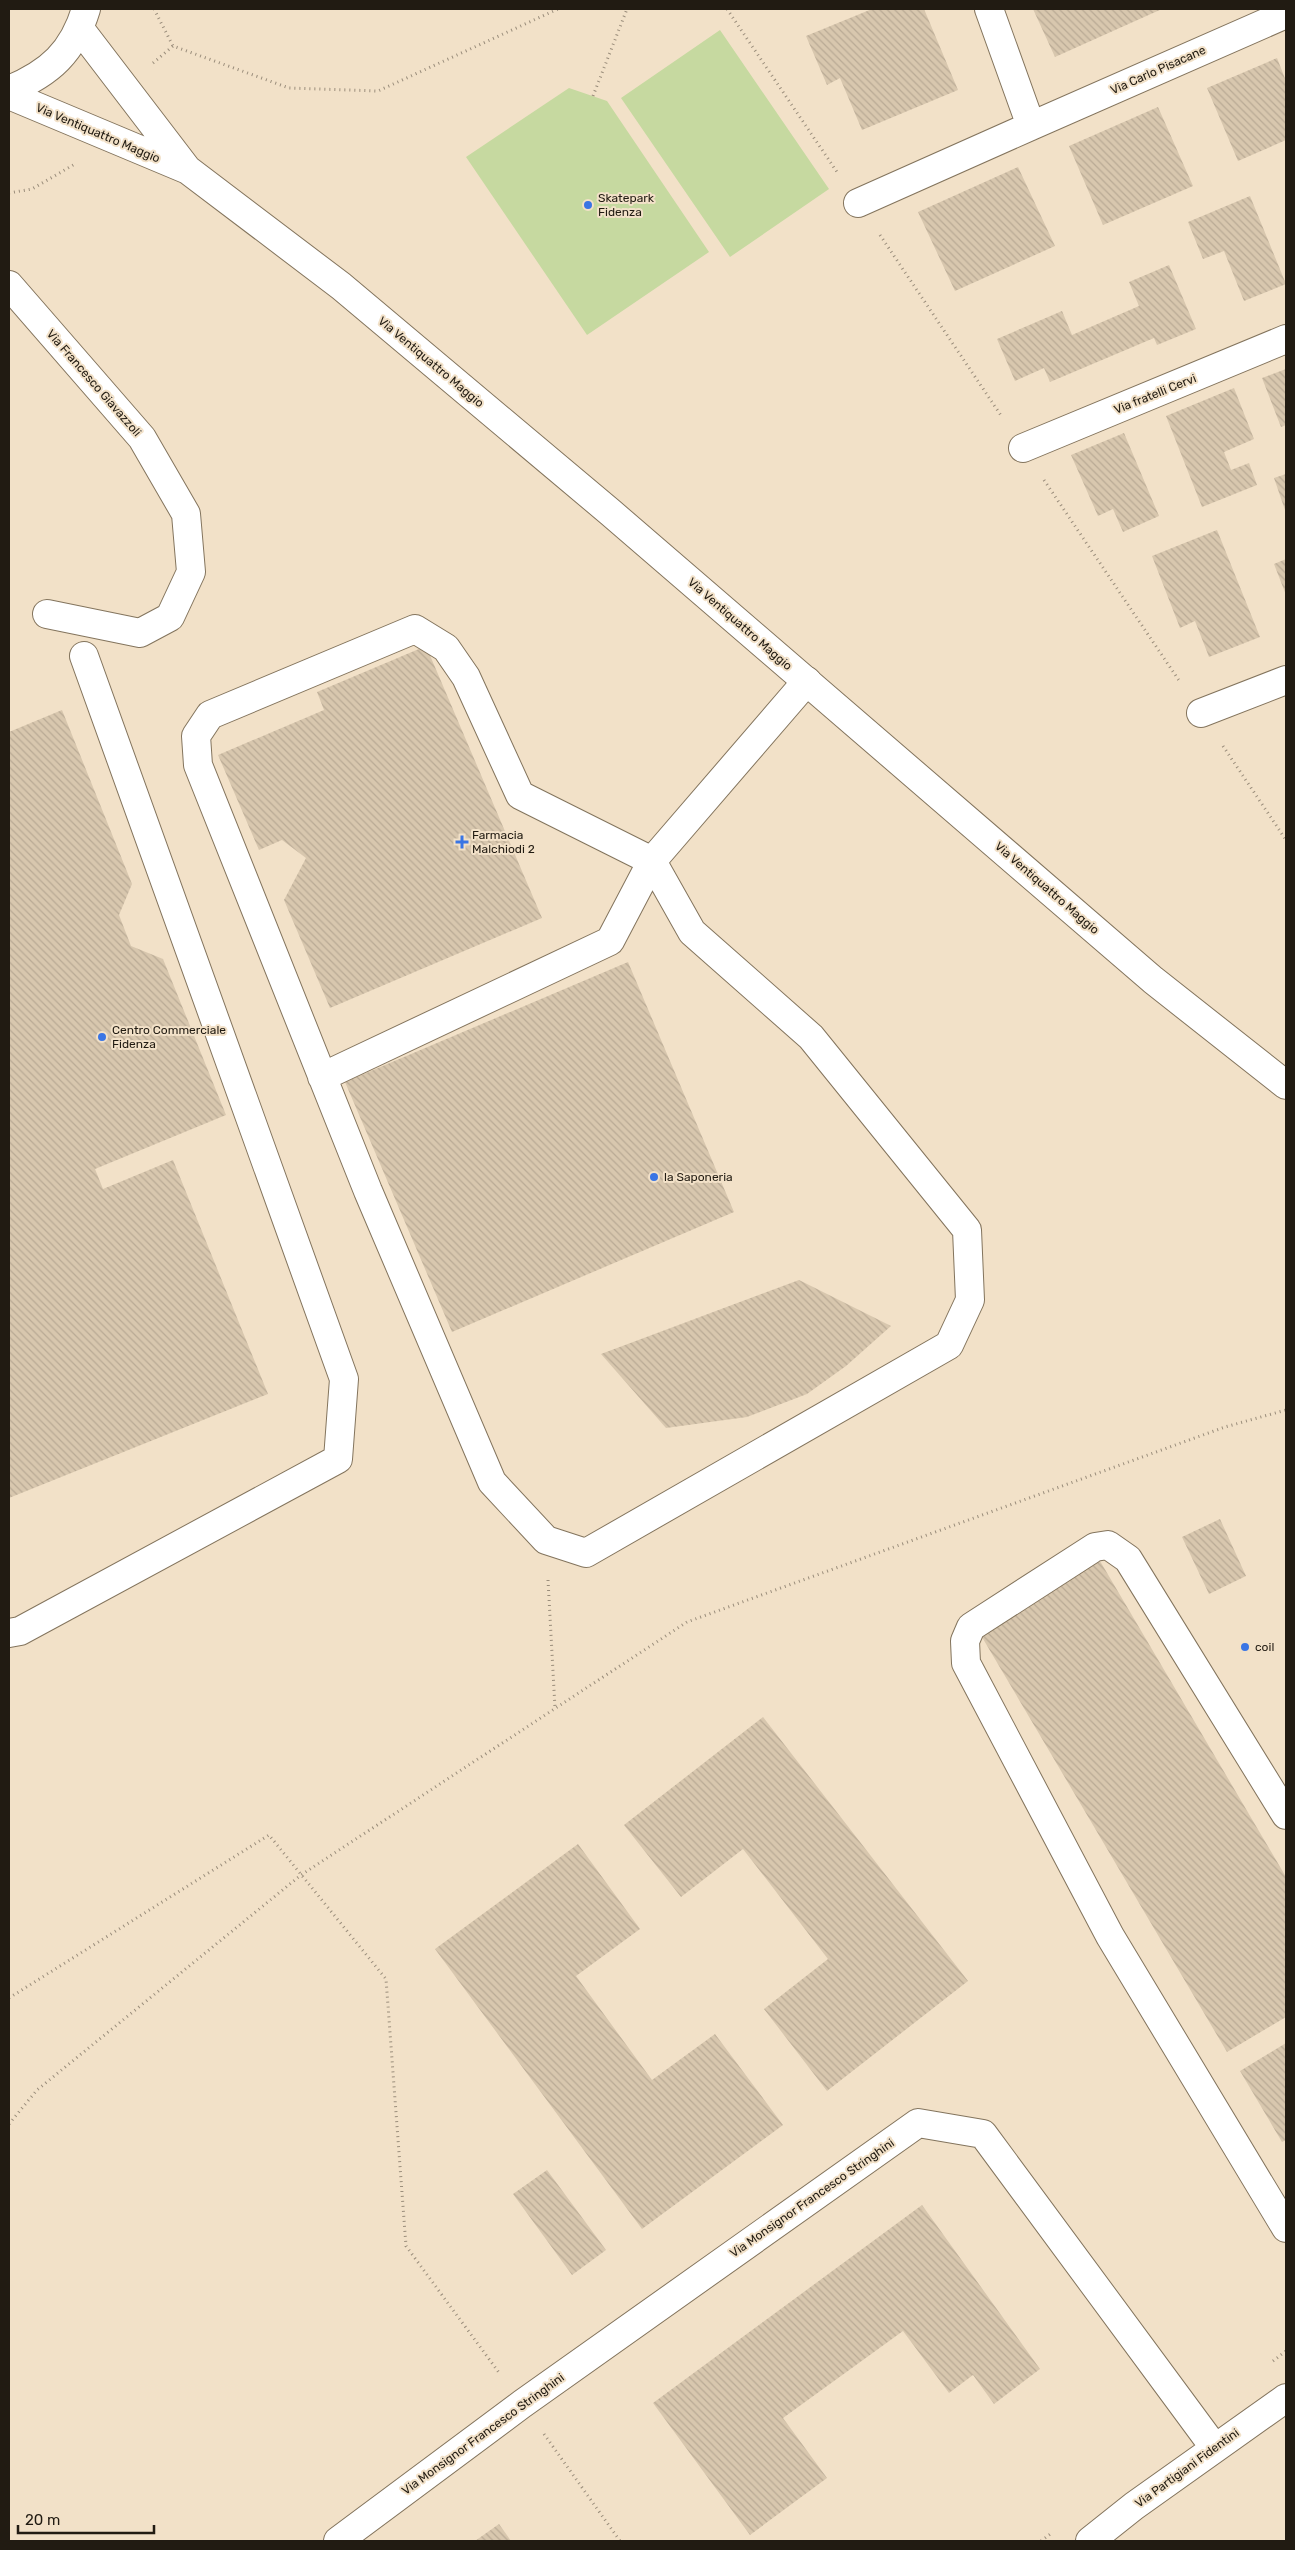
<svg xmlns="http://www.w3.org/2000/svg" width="1295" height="2550" viewBox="0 0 1295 2550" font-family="Rubik,sans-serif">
<defs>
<pattern id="building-back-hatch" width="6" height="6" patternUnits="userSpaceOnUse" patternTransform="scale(1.25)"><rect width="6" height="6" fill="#d8c7ae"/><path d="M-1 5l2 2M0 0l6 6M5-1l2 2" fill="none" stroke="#b9aa95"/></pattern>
</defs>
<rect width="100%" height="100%" fill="#f2e1c8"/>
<path fill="#c6d9a0" d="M720 30 829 189 730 257 621 98Z
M569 88 607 101 709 252 587 335 466 157Z"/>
<path fill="url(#building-back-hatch)" d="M872 9H924L958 90 862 130 840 78 827 85 806 36Z
M1033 9H1162L1055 57Z
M1277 58 1286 81V140L1238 161 1207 88Z
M1158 107 1193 186 1103 225 1069 146Z
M1018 167 1055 246 955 291 918 212Z
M1250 196 1286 284 1244 301 1224 251 1203 259 1188 222Z
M1169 265 1196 329 1157 345 1154 338 1050 382 1044 368 1015 381 997 339 1062 311 1072 335 1139 306 1129 282Z
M1286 369V425L1281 427 1262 378Z
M1234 388 1254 439 1224 452 1231 470 1249 463 1257 485 1202 507 1166 416Z
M1124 433 1159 516 1123 532 1113 509 1098 516 1071 455Z
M1286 474V513L1274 478Z
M1217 530 1260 637 1209 657 1195 621 1180 628 1152 556Z
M1286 559V595L1274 564Z
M426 646 542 918 330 1008 284 900 306 858 282 840 259 850 218 755 324 710 317 692Z
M62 710 132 884 119 915 131 946 163 959 226 1115 95 1169 103 1189 173 1160 268 1394 9 1498V732Z
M628 962 734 1212 452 1332 345 1082Z
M799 1280 891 1326 846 1366 807 1394 747 1417 666 1428 601 1354Z
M1220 1519 1246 1576 1209 1594 1182 1537Z
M1100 1561 1286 1877V2017L1227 2052 979 1632Z
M763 1717 968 1981 827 2091 764 2009 828 1959 743 1849 681 1897 624 1825Z
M578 1844 640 1929 576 1976 652 2080 715 2034 783 2125 642 2229 435 1949Z
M1286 2043V2140L1282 2142 1240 2071Z
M547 2170 606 2250 572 2275 513 2194Z
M922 2205 1040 2369 994 2404 973 2375 949 2393 903 2331 783 2418 827 2478 750 2535 653 2403Z
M499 2524 511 2541H475Z"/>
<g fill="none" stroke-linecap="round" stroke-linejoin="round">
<g stroke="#83745d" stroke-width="30">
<path id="minor" d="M989 9 1031 126 1286 14
M858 203 1031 126
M9 285 142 438 186 514 191 572 170 617 140 633 47 614
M1023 448 1286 339
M415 629 446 648 466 677 520 795 652 861 692 932 811 1037 967 1230 970 1300 949 1345 586 1553 546 1540 492 1482 368 1191 198 765 196 736 210 715Z
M1201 713 1286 680
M322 1077 610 941 652 861 807 681
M9 1633 20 1631 338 1459 344 1379 84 656
M1286 1815 1128 1559 1108 1545 1095 1547 971 1627 965 1641 966 1663 1110 1936 1286 2228
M338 2541 522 2404 918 2123 983 2134 1214 2447
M1090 2541 1134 2506 1286 2398"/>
</g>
<g stroke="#83745d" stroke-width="30">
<path id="major" d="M80 29 187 169
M9 90C50 73 73 52 86 9
M9 95 188 170 341 286 610 512 1153 980 1286 1085"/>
</g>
<path stroke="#9a8d7b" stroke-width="3" stroke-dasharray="1 4" stroke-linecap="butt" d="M154 9 173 46
M727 9 837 172
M153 63 173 46 289 88 378 91 558 9
M593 96 627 9
M9 193 32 189 75 164
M880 235 1002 417
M1044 480 1180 682
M1223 746 1286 840
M548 1580 555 1708
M9 1998 269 1835 386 1979 406 2246 500 2374
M9 2124 37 2090 301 1875 687 1622 1225 1427 1286 1410
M1273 2361 1286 2351
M544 2434 620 2541
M1041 2541 1053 2532"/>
<use href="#minor" stroke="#fff" stroke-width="28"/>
<use href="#major" stroke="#fff" stroke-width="28"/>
</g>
<g fill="#3a75e4" stroke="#f2e1c8" stroke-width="2">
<circle cx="588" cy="205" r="5"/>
<path d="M459.5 834.5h5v5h5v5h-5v5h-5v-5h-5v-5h5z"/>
<circle cx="102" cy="1037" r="5"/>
<circle cx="654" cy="1177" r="5"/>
<circle cx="1245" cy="1647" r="5"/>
</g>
<g text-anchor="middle" stroke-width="4" stroke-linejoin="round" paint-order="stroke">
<g font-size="12" fill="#211b12" stroke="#f2e1c8">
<text transform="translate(1158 70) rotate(-24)" y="4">Via Carlo Pisacane</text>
<text transform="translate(98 133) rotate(23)" y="4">Via Ventiquattro Maggio</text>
<text transform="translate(431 362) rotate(40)" y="4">Via Ventiquattro Maggio</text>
<text transform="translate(94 383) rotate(49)" y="4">Via Francesco Giavazzoli</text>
<text transform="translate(1155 394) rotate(-22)" y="4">Via fratelli Cervi</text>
<text transform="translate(740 624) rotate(41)" y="4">Via Ventiquattro Maggio</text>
<text transform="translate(1047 888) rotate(41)" y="4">Via Ventiquattro Maggio</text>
<text transform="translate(812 2198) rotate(-35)" y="4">Via Monsignor Francesco Stringhini</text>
<text transform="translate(483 2434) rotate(-36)" y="4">Via Monsignor Francesco Stringhini</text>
<text transform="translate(1187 2468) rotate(-36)" y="4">Via Partigiani Fidentini</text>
</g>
<g font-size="12" fill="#211b12" stroke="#f2e1c8" text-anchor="start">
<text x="598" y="202">Skatepark<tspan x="598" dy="14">Fidenza</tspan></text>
<text x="472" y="839">Farmacia<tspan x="472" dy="14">Malchiodi 2</tspan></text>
<text x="112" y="1034">Centro Commerciale<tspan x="112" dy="14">Fidenza</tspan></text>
<text x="664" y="1181">la Saponeria</text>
<text x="1255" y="1651">coil</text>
</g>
</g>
<rect width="1295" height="2550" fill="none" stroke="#211b12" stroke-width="20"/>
<path d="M18 2525v8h136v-8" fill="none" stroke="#211b12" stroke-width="2.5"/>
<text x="25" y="2525" font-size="15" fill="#211b12" stroke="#f2e1c8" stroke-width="4" paint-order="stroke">20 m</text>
</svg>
